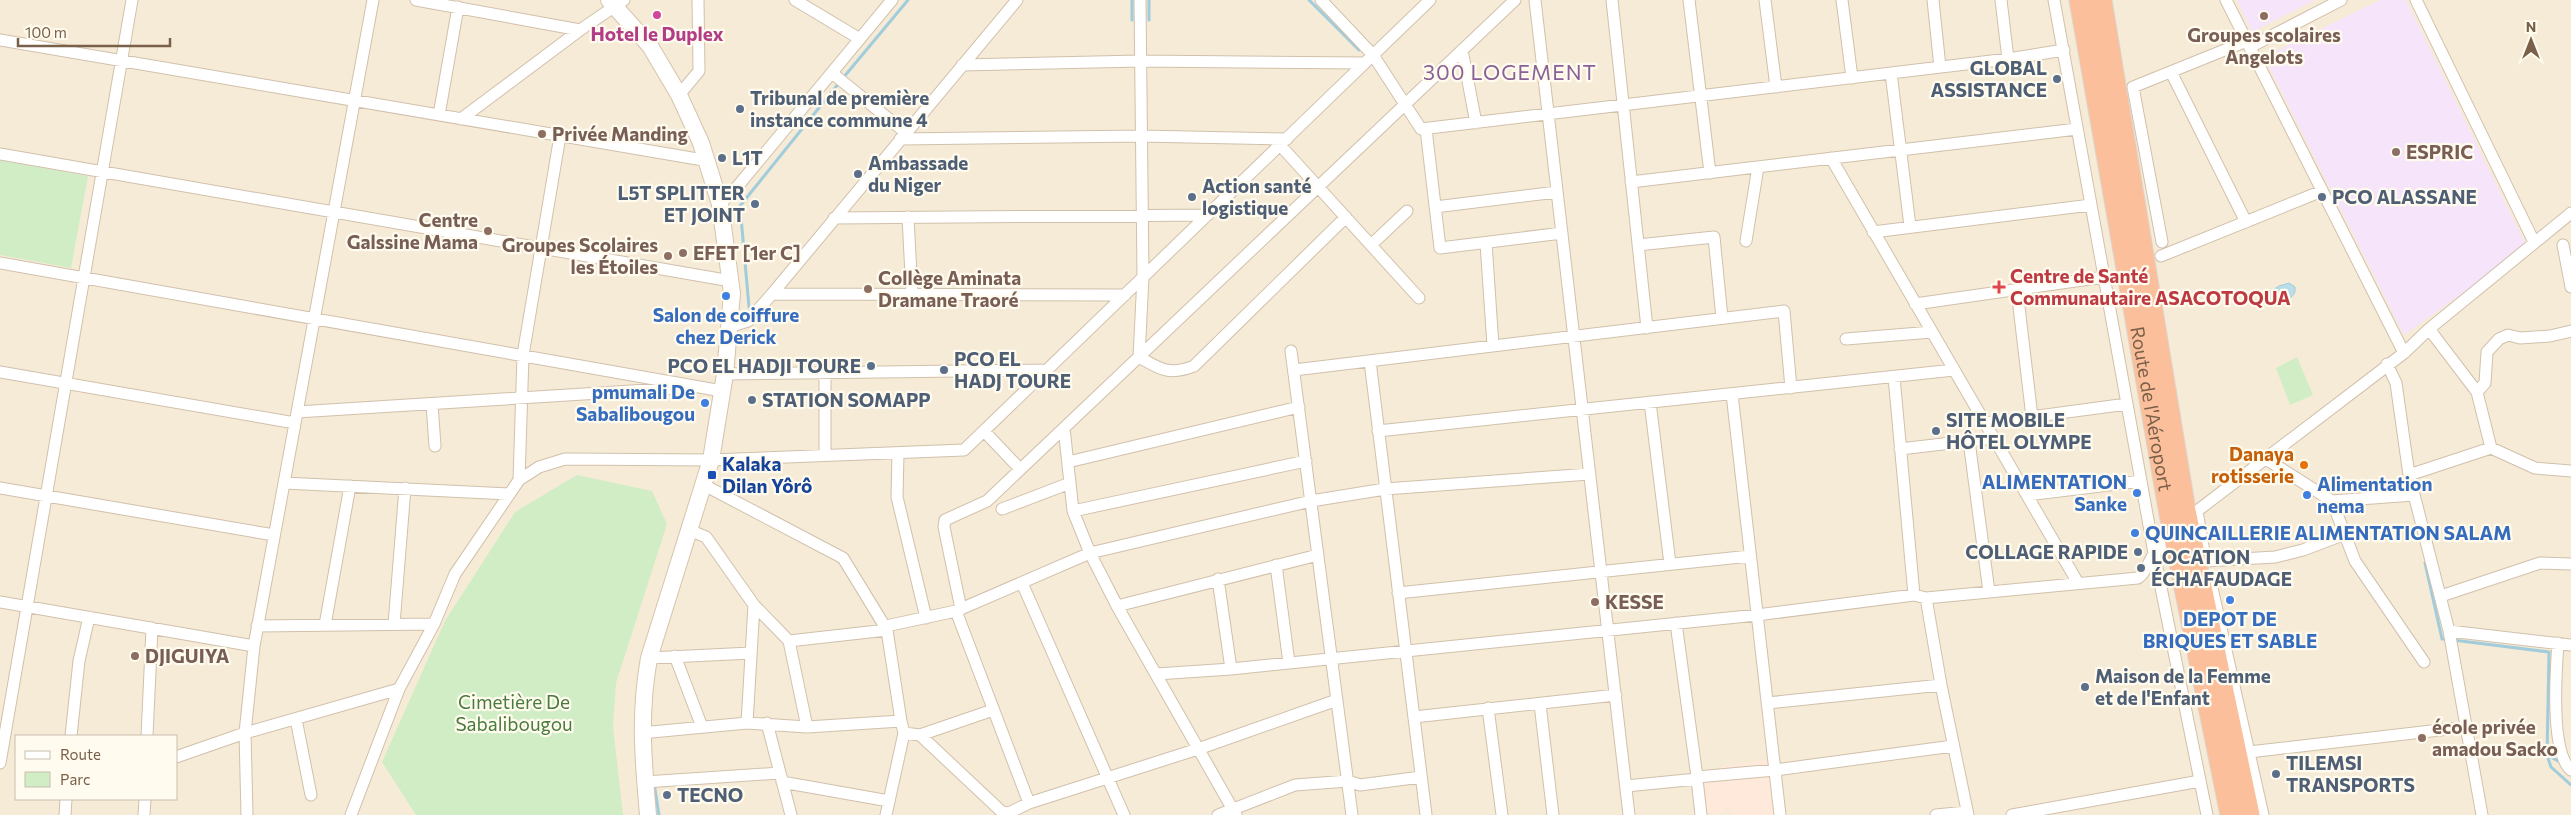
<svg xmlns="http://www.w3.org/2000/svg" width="2571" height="815" viewBox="0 0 2571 815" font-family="Commissioner,sans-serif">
<rect width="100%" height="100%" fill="#fef8e8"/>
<path fill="#f6ebd6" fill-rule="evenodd" d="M0 0H2571V815H0ZM16 736H176V799H16Z"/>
<path fill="#fee9db" d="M1770 759 1777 815H1734L1727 807 1718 815 1703 812 1699 782 1724 766Z"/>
<path fill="#f5e4fa" d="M2237 0H2315L2252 32Z
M2380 0H2406L2527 247 2404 335 2264 57Z"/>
<path fill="#d1edc5" d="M0 160 88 176 71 268 0 255Z
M2297 357 2313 395 2290 405 2276 368Z
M577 475 652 491 667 524 616 683 613 726 623 815H416L382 762 445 621 515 512Z"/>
<path fill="#badde9" stroke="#a0ccdc" d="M2289 283 2295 287V292C2291 301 2278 306 2268 301V293L2279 286Z"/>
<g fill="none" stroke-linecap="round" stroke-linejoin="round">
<path stroke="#a0ccdc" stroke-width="3" d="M1132 0V20
M1149 0V20
M1309 0 1359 50
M843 78 908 0
M749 307 740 206 839 83
M2425 563 2442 639H2447
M2453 640 2549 652 2547 755 2551 767 2571 785
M2547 755 2562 763
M654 783 659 815"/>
<g stroke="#d1c0ac" stroke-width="13">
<path id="street" d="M416 0 580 30
M795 0 860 39
M1140 0 1143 277 1139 357C1160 369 1169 376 1194 366L1346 217
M1321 0 1373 55 1421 129 2008 59 2064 50
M1535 0 1629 815
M1612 0 1647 328
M1689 0 1710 173
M1765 0 1776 87
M1842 0 1852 78
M1933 0 1940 67
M2001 0 2008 59
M2054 0 2154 553 2207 815
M2226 0 2404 353
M2416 0 2534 242
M0 40 709 161
M2250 47 2341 0
M1462 50 1476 123
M962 65 1140 61 1365 63
M2171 72 2246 222
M832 73 905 132
M1891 73 1910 226
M679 95 699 71 698 0
M439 115 458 7
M461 119 580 30 624 0
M1426 129 1440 248 1562 233
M900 139 1141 136 1287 139
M1280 145 1419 298
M0 154 731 281
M1831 158 2078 583
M1631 182 2077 129
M720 204 737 187 892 0
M1435 207 1557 192
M908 217 912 294
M834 218 1208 215
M1873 232 2091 205
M1746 241 1758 167
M2162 242 2133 87 2247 41
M1486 243 1493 346
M1371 245 1407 211
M1638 245 1714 237 1722 318
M2563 245 2571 287
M2161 256 2322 191
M0 263 722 391
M2017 290 2032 417
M772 294 1125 295
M1915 304 2104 277
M729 327 748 321 772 294 1017 0
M2429 329 2477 392 2491 448
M1846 339 1932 332
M1291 351 1352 815
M1370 361 1426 815
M2387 364 2396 383 2409 475 2449 631 2482 815
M1294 370 1784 311 1791 388
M0 372 295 423
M825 373V455
M725 374 1047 370
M1894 377 1914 595
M2477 392 2485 383 2487 352 2499 339 2508 335 2520 338 2550 336 2571 331
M1732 394 1780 815
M1650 402 1670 564
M432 404 435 446
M297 412 679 388
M1985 423 2127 404
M1064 428 1073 511 1090 553 1117 606 1236 815
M984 431 1020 469
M1378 431 1954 370
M1969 441 1989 592
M1900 449 1994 438
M898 453 897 497 926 618
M2266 459 2332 501 2414 495
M1068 462 1299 407
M2409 475 2491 448 2535 468 2571 471
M519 480 539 467 565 459 711 460 964 450 1430 0
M284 483 509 494
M704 485 843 558 887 630 901 721 904 733 920 735 1002 812 1009 813 1029 803 1198 749 1337 700
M0 488 274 535
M2027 495 2141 481
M2332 501 2355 561 2424 662
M1002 509 1070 483
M1073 511 1306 461
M2197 511 2204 552
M689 530 706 537 754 605 789 641 807 727
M2206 561 2275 557 2303 550 2345 534
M1276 565 1289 663
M1218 579 1231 669
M1022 583 1124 815
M2212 588 2263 815
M1398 593 1750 556
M2441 596 2540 563 2571 564
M1926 598 1941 685 1968 815
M0 602 254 646
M1117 606 1318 555
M961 609 944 527 945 520 987 501 1515 0
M956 611 1029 803
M1676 623 1697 777
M394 624 405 488
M325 625 350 486
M257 626 434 624
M886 626 956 611 1090 553 1311 501 1385 489 1590 474
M2449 631 2571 645
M789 641 887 630
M2558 643C2556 670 2550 752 2571 770
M675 656 702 727
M649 658 751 653
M1156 674 1231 669 1757 615 1914 595 1926 598 2138 578C2147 572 2149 559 2156 551 2168 536 2183 525 2197 511L2404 353 2429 329 2571 213
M1767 703 1941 685
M1540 704 1553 815
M1488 708 1502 815
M1414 717 1616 695
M296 719 311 795
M747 723 754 605
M767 723 791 815
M641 733 747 723 807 727 901 721
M920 735 993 710
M71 736 79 661 89 617
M147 736 152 628
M2249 752 2466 727
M176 757 245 733 399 689
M0 763 132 0
M1697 779 1701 815
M645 782 780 773
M782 782 889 801
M1626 786 1697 779V777L1775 770 1953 746
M65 815 66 799
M144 815 145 799
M247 815 245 733 254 646 373 0
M351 815 399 689 434 624 455 574 519 480 523 355 560 136
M886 815 904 733
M1218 815 1295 785 1348 781 1360 785 1421 777
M1936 815 1967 812
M2012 815 2200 781"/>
</g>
<g stroke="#d7c3ac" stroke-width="18">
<path id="secondary" d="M609 0 650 46 679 95 701 143 720 204 732 293 725 374 711 460 649 658C639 714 643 758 648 815"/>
</g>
<g stroke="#dcd6d0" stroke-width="23">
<g id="highway">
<path id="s1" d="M2080 0 2170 514 2231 815"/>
<path d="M2101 0 2185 511 2249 815"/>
</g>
</g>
<use href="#street" stroke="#fff" stroke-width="11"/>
<use href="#secondary" stroke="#fff" stroke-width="16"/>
<use href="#highway" stroke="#fbbf9b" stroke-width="21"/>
</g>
<circle fill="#d1479c" stroke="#fffbef" stroke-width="2" cx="657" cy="15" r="5"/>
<g fill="#8d6e63" stroke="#fffbef" stroke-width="2">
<circle cx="2264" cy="16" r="5"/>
<circle cx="542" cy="134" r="5"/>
<circle cx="2396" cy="152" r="5"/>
<circle cx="488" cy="231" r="5"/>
<circle cx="683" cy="253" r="5"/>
<circle cx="668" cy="256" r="5"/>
<circle cx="868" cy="289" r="5"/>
<circle cx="1595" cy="602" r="5"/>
<circle cx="135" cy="656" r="5"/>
<circle cx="2422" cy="738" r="5"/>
</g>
<g fill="#5c6f8a" stroke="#fffbef" stroke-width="2">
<circle cx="2057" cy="79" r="5"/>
<circle cx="740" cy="109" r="5"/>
<circle cx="722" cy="158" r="5"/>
<circle cx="858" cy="174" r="5"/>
<circle cx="1192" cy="197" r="5"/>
<circle cx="2322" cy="197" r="5"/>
<circle cx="755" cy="204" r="5"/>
<circle cx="871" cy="366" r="5"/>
<circle cx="944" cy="370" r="5"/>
<circle cx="752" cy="400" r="5"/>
<circle cx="1936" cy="431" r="5"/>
<circle cx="2138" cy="552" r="5"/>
<circle cx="2141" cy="568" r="5"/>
<circle cx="2085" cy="687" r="5"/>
<circle cx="2276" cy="774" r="5"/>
<circle cx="667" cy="795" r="5"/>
</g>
<path fill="#e0444e" stroke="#fffbef" stroke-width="2" d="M1996.5 279.5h5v5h5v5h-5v5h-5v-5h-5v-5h5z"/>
<g fill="#3f7fe0" stroke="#fffbef" stroke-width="2">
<circle cx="726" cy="296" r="5"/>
<circle cx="705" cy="403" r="5"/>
<circle cx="2137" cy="493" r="5"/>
<circle cx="2307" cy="495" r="5"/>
<circle cx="2135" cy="533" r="5"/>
<circle cx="2230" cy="600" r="5"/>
</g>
<circle fill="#e8710a" stroke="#fffbef" stroke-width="2" cx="2304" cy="465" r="5"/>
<rect fill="#1a4fb4" stroke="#fffbef" stroke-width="2" x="707" y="470" width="10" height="10" rx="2.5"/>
<g text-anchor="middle" stroke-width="4.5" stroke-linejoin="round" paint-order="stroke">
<g font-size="19" font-weight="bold" fill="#b23c85" stroke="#fffbef">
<text x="657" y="41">Hotel le Duplex</text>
</g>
<g font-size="19" font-weight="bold" fill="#785e54" stroke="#fffbef" text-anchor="start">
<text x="2264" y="42" text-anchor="middle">Groupes scolaires<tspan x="2264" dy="22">Angelots</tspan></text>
<text x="552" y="141">Privée Manding</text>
<text x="2406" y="159">ESPRIC</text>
<text x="478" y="227" text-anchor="end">Centre<tspan x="478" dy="22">Galssine Mama</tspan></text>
<text x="658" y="252" text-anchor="end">Groupes Scolaires<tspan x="658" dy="22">les Étoiles</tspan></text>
<text x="693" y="260">EFET [1er C]</text>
<text x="878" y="285">Collège Aminata<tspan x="878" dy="22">Dramane Traoré</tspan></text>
<text x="1605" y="609">KESSE</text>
<text x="145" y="663">DJIGUIYA</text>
<text x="2432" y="734">école privée<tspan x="2432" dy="22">amadou Sacko</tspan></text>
</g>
<g font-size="19" font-weight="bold" fill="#4e5e75" stroke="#fffbef" text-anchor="start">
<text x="2047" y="75" text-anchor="end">GLOBAL<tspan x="2047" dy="22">ASSISTANCE</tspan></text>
<text x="750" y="105">Tribunal de première<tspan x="750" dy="22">instance commune 4</tspan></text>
<text x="732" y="165">L1T</text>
<text x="868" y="170">Ambassade<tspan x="868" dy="22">du Niger</tspan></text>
<text x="1202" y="193">Action santé<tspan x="1202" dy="22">logistique</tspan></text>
<text x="745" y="200" text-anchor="end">L5T SPLITTER<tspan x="745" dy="22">ET JOINT</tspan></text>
<text x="2332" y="204">PCO ALASSANE</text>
<text x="954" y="366">PCO EL<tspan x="954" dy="22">HADJ TOURE</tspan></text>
<text x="861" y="373" text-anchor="end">PCO EL HADJI TOURE</text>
<text x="762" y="407">STATION SOMAPP</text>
<text x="1946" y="427">SITE MOBILE<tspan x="1946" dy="22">HÔTEL OLYMPE</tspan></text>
<text x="2128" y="559" text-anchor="end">COLLAGE RAPIDE</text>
<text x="2151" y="564">LOCATION<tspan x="2151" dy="22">ÉCHAFAUDAGE</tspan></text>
<text x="2095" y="683">Maison de la Femme<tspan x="2095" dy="22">et de l'Enfant</tspan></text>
<text x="2286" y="770">TILEMSI<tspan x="2286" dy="22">TRANSPORTS</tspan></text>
<text x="677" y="802">TECNO</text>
</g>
<g font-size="19" font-weight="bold" fill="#be3a42" stroke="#fffbef" text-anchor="start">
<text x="2010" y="283">Centre de Santé<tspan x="2010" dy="22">Communautaire ASACOTOQUA</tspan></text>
</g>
<g font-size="19" font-weight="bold" fill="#366cbe" stroke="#fffbef">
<text x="726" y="322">Salon de coiffure<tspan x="726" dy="22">chez Derick</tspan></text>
<text x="695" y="399" text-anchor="end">pmumali De<tspan x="695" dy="22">Sabalibougou</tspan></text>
<text x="2127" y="489" text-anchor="end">ALIMENTATION<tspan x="2127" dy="22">Sanke</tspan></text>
<text x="2317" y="491" text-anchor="start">Alimentation<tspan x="2317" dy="22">nema</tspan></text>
<text x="2145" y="540" text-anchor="start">QUINCAILLERIE ALIMENTATION SALAM</text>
<text x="2230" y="626">DEPOT DE<tspan x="2230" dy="22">BRIQUES ET SABLE</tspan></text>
</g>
<g font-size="19" fill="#7a6049" stroke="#fffbef">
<text dy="7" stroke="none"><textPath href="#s1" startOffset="415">Route de l'Aéroport</textPath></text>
</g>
<g font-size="19" font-weight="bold" fill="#c56008" stroke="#fffbef" text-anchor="end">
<text x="2294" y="461">Danaya<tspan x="2294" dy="22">rotisserie</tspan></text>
</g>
<g font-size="19" font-weight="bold" fill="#164399" stroke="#fffbef" text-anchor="start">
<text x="722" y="471">Kalaka<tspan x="722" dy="22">Dilan Yôrô</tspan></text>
</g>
<g font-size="19" fill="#497a3e" stroke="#fffbef">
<text x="514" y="709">Cimetière De<tspan x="514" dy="22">Sabalibougou</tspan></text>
</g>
<g font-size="21" letter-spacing="1" fill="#8a6196" stroke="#fffbef">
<text x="1510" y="80">300 LOGEMENT</text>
</g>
</g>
<rect x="15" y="735" width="162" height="65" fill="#fffbef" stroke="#cabdad"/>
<rect x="25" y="751" width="25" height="8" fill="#ffffff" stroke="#cabdad"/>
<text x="60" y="760" font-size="15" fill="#7a6049">Route</text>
<rect x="25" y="772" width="25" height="15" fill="#d1edc5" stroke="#cabdad"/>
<text x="60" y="785" font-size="15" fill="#7a6049">Parc</text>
<g transform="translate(2531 40)" stroke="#fffbef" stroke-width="4" paint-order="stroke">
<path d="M0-4L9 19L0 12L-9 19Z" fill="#7a6049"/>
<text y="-8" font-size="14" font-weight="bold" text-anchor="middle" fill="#7a6049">N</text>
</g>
<path d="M18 38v8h152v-8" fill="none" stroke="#7a6049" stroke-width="2.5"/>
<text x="25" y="38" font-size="15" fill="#7a6049" stroke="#fffbef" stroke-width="4" paint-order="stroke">100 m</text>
</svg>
